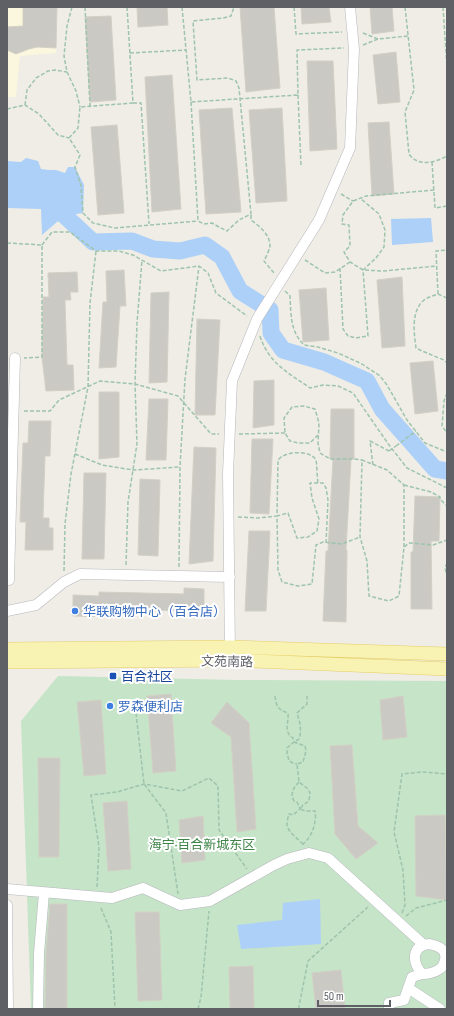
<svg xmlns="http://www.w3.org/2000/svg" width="454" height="1016" viewBox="0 0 454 1016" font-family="'Sofia Sans Condensed','Noto Sans SC',sans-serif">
<rect width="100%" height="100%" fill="#efede6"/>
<path fill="#fbf7df" d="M7 7H57L56 53 20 56 16 97H7Z"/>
<path fill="#c5e4c8" d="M58 676 238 680 447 681V1009H31L21 721Z"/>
<path fill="#add0f8" d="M26 158 38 161 41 169 49 170H56L65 173 68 167H75L84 185 83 213 70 215 57 222 42 235 41 209 7 208V161L21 162Z
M431 218 433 242 392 245 391 219Z
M320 899 321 944 241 949 237 925 282 920 283 903Z"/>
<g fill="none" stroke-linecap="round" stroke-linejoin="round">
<path stroke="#add0f8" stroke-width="17" d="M54 197 64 215 93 242 132 241 153 249 180 251 205 245 222 257 240 291 270 310 271 333 283 350 324 362 367 381 382 409 435 469 447 471"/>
</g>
<path fill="#cac9c3" stroke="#d3d0c5" d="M23 7H57L56 48 37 47 29 49 16 54 7 50V27L23 26Z
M137 7H167L168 25 138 27Z
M240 7H274L280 88 246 92Z
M301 7H329L331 22 302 24Z
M370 7H392L394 31 372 34Z
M111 16 116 100 90 102 85 17Z
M396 52 400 102 378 104 373 55Z
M307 61H333L337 149 310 151Z
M172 75 181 209 152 212 145 77Z
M232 108 241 212 206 214 199 110Z
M282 108 287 201 256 203 249 110Z
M389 122 394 194 372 196 368 123Z
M117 125 124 213 98 215 91 127Z
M124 270 126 306H120L116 367 99 368 103 302H107L106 271Z
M77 272 78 292H70L71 300H65L67 365H73L74 390 46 391 42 357 43 297H49L48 273Z
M402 277 405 346 382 348 377 280Z
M326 288 329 340 303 342 299 290Z
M169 292 167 382 149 383 151 293Z
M197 319 220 320 215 415H195Z
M433 361 438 411 415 414 410 363Z
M274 380V425L253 428 254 381Z
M99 392H119V457L99 459Z
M149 399H168L166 460H146Z
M331 409H354V459H351L346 550H347L346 622 323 621 326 551H328L333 459H330Z
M29 421H51L50 456H45L43 518H49V528H53V550H25L26 522H20L23 443H28Z
M252 439H273L269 514 250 513Z
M194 447 216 448 213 561 189 564Z
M84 473H106L104 559H82Z
M140 479 160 480 158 556 138 555Z
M415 496 440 497 439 541H431L432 609H411V552H413Z
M249 531H270L266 611H245Z
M184 588 204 589V606H185V611L155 610V616L143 615V609H119V617L73 616V595L99 596V592L184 594Z
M171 694 176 771 153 773 147 696Z
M403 696 407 737 383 740 380 700Z
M101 700 106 774 84 776 77 702Z
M227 702 249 723 256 829 237 832 231 737 211 723Z
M352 745 358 826 378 843 356 859 335 834 330 746Z
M38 758H60L59 857H39Z
M127 801 131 869 108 871 103 803Z
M445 815 447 900 416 896 415 816Z
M203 816 205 860 182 863 179 820Z
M50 904H67V1009H45L46 953Z
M135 912H159L162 1000 138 1001Z
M253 966 254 1009H230L229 967Z
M341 970 345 1009H316L312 973Z"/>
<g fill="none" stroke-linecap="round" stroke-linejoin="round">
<g stroke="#b6b7bc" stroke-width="11">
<path id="minor" d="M9 580 15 358
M7 611 36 605 64 582 80 574 230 577
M230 654 228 473 232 381 257 319 319 220 350 148 354 49 350 7
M7 889 112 898 143 888 180 905 210 901 274 865 287 859 309 853 328 858 424 945
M7 905 8 1009
M429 944C440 946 449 951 444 963 443 966 441 969 438 970 433 973 428 974 422 974 412 962 411 946 429 944Z
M408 988 440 1009
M38 1009 39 953 44 893
M389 1009V1003L404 1000 412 977 422 974"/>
</g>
<g stroke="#e5ce68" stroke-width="14">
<path id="major" d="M7 649 230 647 447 654
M7 662 231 660 447 669"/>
</g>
<path stroke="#9ec4ac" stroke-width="1.5" stroke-dasharray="4 2" stroke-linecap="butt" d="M72 7 67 26 64 56 67 72 76 91 80 107
M85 7 90 106
M127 7 133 103 80 107 78 128 69 138 80 155 75 167 81 186 83 213 93 223 115 228 198 221
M182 7 191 102 298 95 297 50 344 48
M294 7 296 34 342 32
M405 7 414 90 405 112 409 154C418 167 434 163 447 156
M443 7 447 67
M363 33 378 39
M363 45 378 39 408 36
M130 53 186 50
M298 95 301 166
M191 102 198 221 204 224 212 223 219 227 227 231 239 220 251 214 239 88 236 81 228 78 197 80 193 21 223 18 231 16 234 7
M133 103H141L149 224
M25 105 27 90 36 78 48 71 55 70 67 72
M7 109 25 105 39 114 58 135 69 138
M432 162 435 208 447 206
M434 190 366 196 353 201 343 215 342 224 349 225 350 246 344 252 350 262 363 270 383 271 437 266
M341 194 353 201
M251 215V220C259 226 270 234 270 246 269 251 266 257 264 261L274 273
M7 243 42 245V357L24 358
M42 245 52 232H70L96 251H119L133 255 161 271 199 266 208 273 216 293 247 316
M305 260 325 273 335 272 350 262
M340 268 343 329 348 336 356 338 368 336 363 270 376 258 384 247 385 230 379 214 360 198
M285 291 290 296C291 315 290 331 304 345L318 347 338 353 362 364 380 376 387 385 407 420 425 443 447 452
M438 294 436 251 447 250
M447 298 438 294C433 296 427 297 423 301 411 312 414 333 416 348L422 351 444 360 447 363
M260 336C269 364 289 373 310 388L323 385 338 386 353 393 389 445 407 468 447 488
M447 393 444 401 442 426 447 433
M24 411H50L59 400 100 381 135 384 178 396 211 434H219
M239 434 285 433
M318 435 310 443H298L290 441 285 433 284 418 292 407 304 406 315 409 319 423 318 443 320 453 330 459H354L362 460
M396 446 416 431
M75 454 102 465 133 470 180 467
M373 465 370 441 389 451
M404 485 431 492 440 497V499L447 506
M238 517 258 518 277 516 278 460C279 459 282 456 283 456 291 451 311 451 316 460 317 464 317 478 318 483
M326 543 328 500 326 488 323 483H310L312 498 319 519 317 531 308 537 297 538 288 513 277 516 278 570 282 582 298 586 312 584 316 545 323 542 342 544 360 537
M404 547V485L387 470 362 460 360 537 367 561 369 596 389 601 399 596 404 547 409 543 433 545 447 540
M447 563 445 568 447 575
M126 565 128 502 137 444 135 384 137 323 142 260
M179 567 180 467 185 379 199 266
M64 571 65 524 71 474 88 387 90 303 96 251
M275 696C276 706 278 710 288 713 289 723 283 732 293 738L294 742 287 748V753L289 761 293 763 297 764
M136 713 144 784 166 813 178 894
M299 782C293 788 290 794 294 801L297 802 300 809 293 815 289 814C288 817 287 821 287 825 288 832 298 839 303 844
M303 845V844C312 837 317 822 315 811H305L300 809 303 805 309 801 310 793 308 789 299 782 297 764 303 762 306 751 305 746 294 742 299 739C302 730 300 723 297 713L307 704V696
M97 887 99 847 91 795 117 792 144 784 182 791 209 778 218 786 219 830 247 869
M101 908 111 932 115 1009
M402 913 405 905 403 870 394 832 402 774 423 772 447 774
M406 916 416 908 447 900
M198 1009 201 997 209 911
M299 1009V1006L308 961 368 907"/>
<use href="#minor" stroke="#fff" stroke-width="10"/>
<use href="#major" stroke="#f8f3b2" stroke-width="13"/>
<path stroke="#9ec4ac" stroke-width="1.5" stroke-dasharray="4 2" stroke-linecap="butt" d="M389 451 396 446"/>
</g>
<g fill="#3f7fe0" stroke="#fff" stroke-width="1.5">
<circle cx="75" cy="611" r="4"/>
<circle cx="110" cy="706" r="4"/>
</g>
<rect fill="#1a4fb4" stroke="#fff" stroke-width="1.5" x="109" y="672" width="8" height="8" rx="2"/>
<g text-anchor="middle" stroke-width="4" stroke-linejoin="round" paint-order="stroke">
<g font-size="13" fill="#366cbe" stroke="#fff" text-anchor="start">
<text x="83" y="616">华联购物中心（百合店）</text>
<text x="118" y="711">罗森便利店</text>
</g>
<g font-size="13" fill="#5e6065" stroke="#fff">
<text transform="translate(227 661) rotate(1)" y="5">文苑南路</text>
</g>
<g font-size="13" fill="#164399" stroke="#fff" text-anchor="start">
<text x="121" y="681">百合社区</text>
</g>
<g font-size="13" fill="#3e8447" stroke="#fff">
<text x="202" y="849">海宁·百合新城东区</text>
</g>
</g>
<rect width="454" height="1016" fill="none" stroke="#5e6065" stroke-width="16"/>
<path d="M318 1000v6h72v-6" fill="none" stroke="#5e6065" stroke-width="2"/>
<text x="324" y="1000" font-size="12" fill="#5e6065" stroke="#ffffff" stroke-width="3" paint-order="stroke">50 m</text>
</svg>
